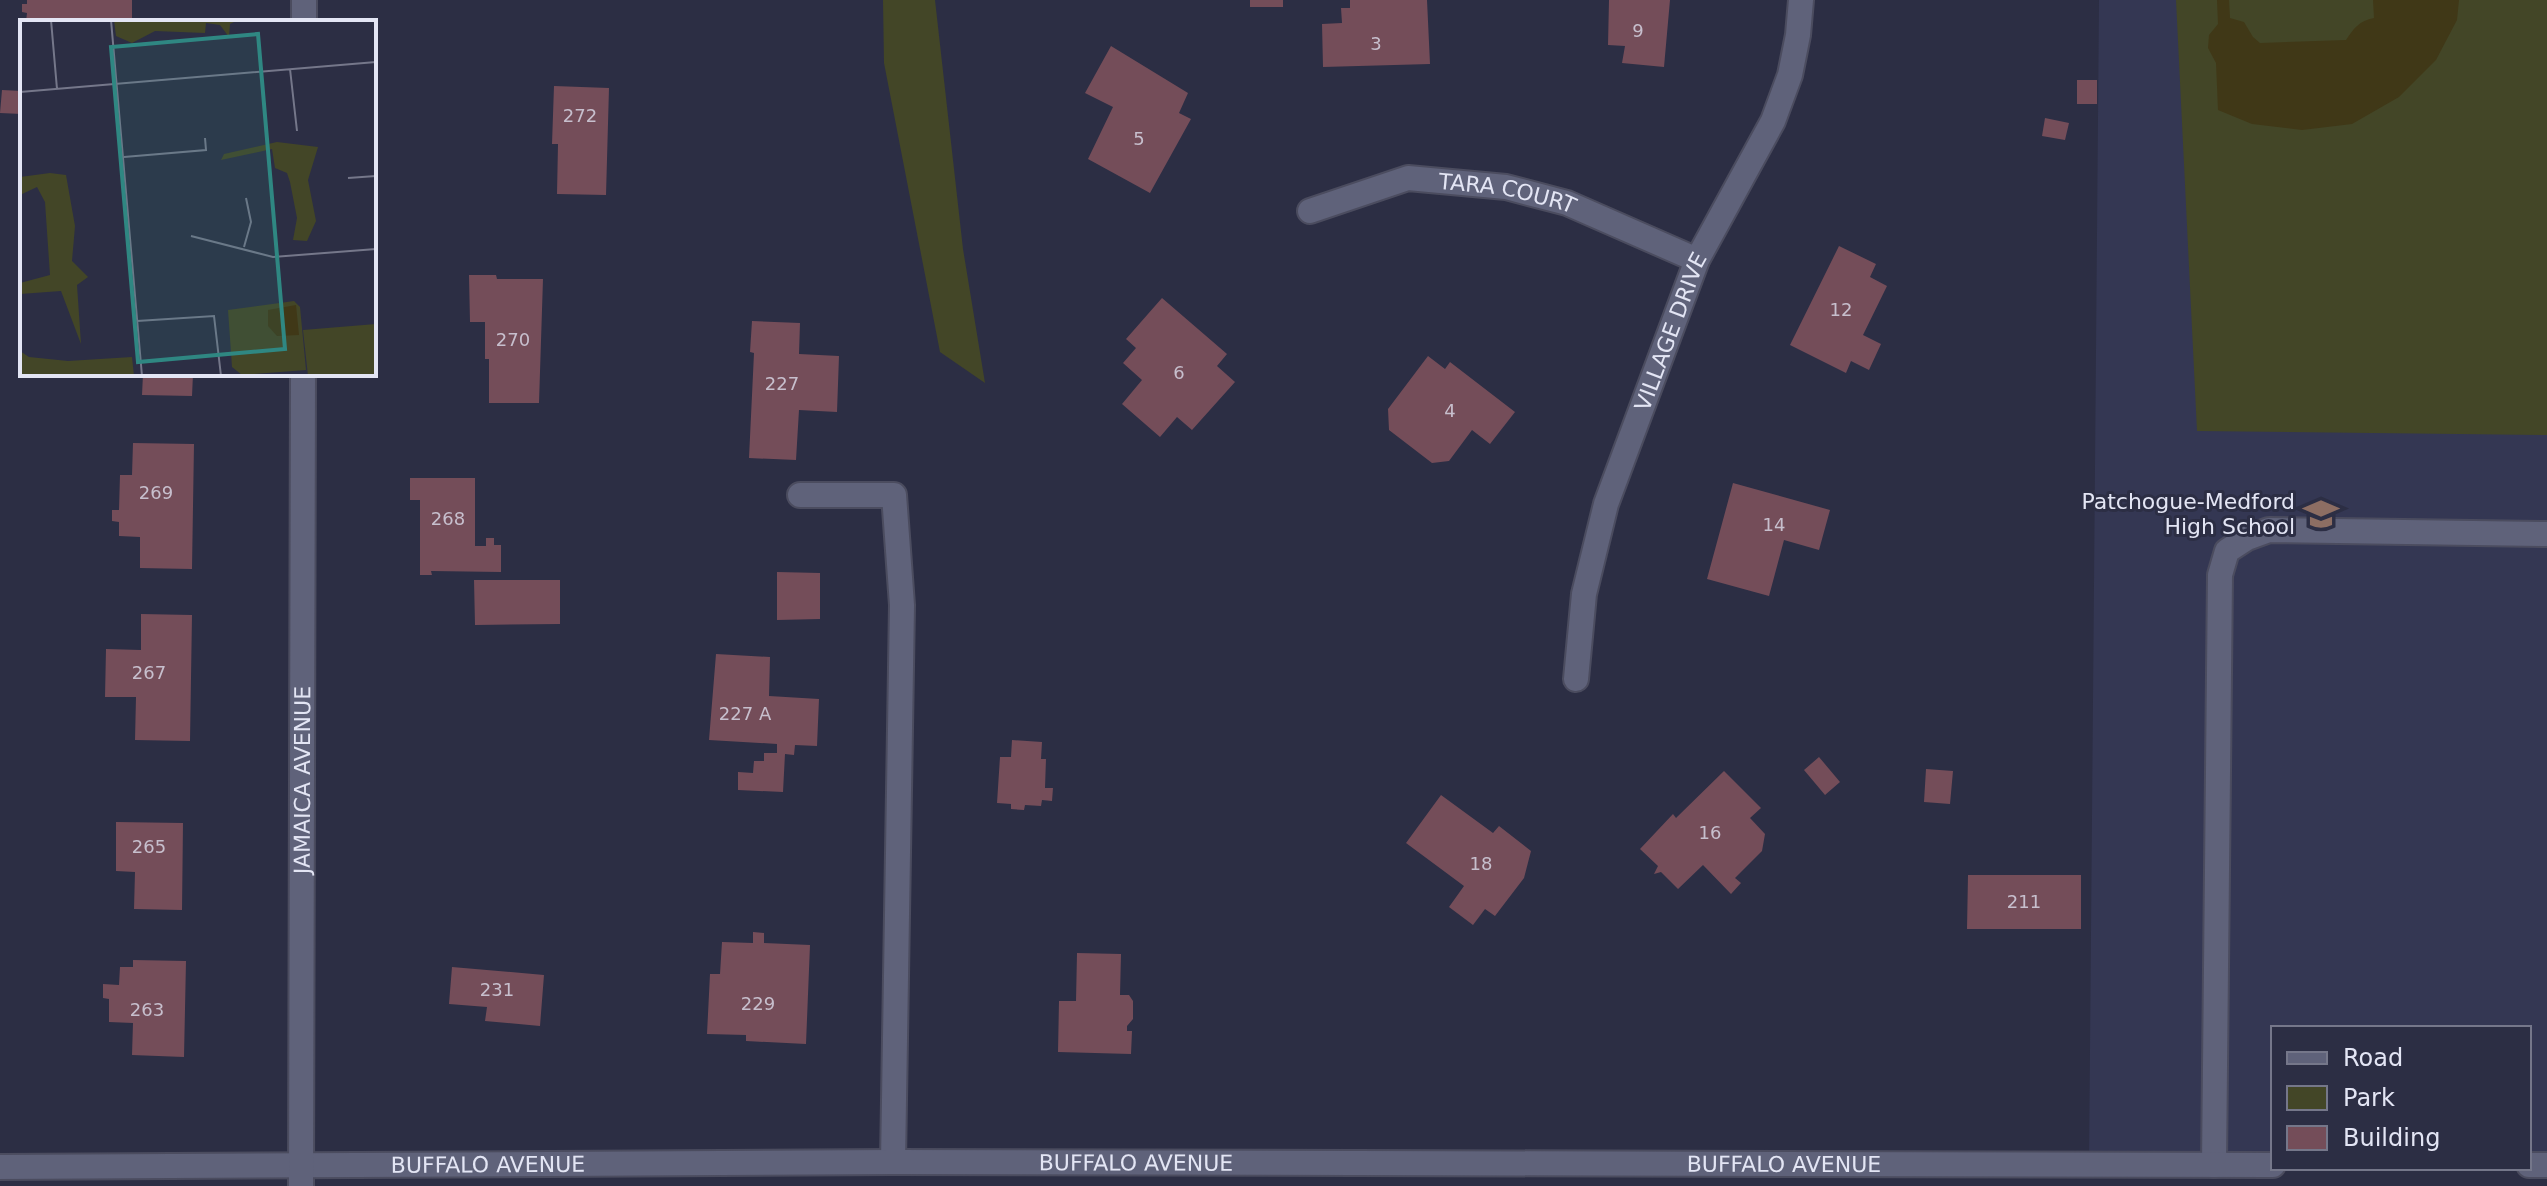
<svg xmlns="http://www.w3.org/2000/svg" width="2547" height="1186" viewBox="0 0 2547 1186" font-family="'DejaVu Sans',sans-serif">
<rect width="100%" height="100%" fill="#2c2e44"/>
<path fill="#343753" d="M2099 0H2547V1166H2529V1028H2273V1166H2089Z"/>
<path fill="#434627" d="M883 0H935L963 249 985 383 940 352 884 63Z
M2176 0H2547V435L2197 431Z"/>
<path fill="#403817" d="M2217 0H2229L2230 18 2244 22 2253 37 2260 43 2346 40C2354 28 2359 21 2374 18L2373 0H2459L2457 20 2436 60 2399 97 2352 124 2302 130 2252 124 2218 110 2216 63 2208 48 2209 35 2218 24Z"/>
<path fill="#744d59" d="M27 0H132V22H26L27 13 22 12V4H27Z
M1250 0H1283V7H1250Z
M1350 0H1427L1430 64 1323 67 1322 24 1342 23 1341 8H1350Z
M1609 0H1670L1664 67 1622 63 1625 46 1608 45Z
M1111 46 1188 93 1179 113 1191 119 1150 193 1088 159 1113 107 1085 93Z
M2077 80H2097V104H2077Z
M554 86 609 88 606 195 557 194 558 144H552Z
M2 90 22 91V114L0 113Z
M2045 118 2069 123 2065 140 2042 136Z
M1839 246 1876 264 1870 277 1887 286 1863 335 1881 344 1869 370 1851 361 1846 373 1790 345Z
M469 275H496L497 279H543L539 403H489V359H485V322H470Z
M1162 298 1227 354 1217 366 1235 382 1192 430 1177 417 1160 437 1122 404 1142 380 1123 363 1136 348 1126 339Z
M752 321 800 323 799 354 839 356 837 412 799 410 796 460 749 458 754 353 750 352Z
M1428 356 1445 369 1450 362 1515 412 1490 444 1472 430 1449 461 1432 463 1389 430 1388 409Z
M143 374H193L192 396 142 395Z
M133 443 194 444 192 569 140 568V537L119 536V522L112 521V510H119L120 475H132Z
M410 478H475V546H486V538H494V545H501V572L431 571 432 575H420V500H410Z
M1733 483 1830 510 1819 550 1784 540 1769 596 1707 579Z
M777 572 820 573V619L777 620Z
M474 580H560V624L475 625Z
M141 614 192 615 190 741 135 740 136 697H105L106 649 141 650Z
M716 654 770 657 769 696 819 699 817 746 795 745 794 755 785 754 783 792 738 790V772L753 773 754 761H764V753H777V744L709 740Z
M1012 740 1042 742 1041 759H1046L1045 788H1053L1052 801 1042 800 1041 806 1025 805 1024 810 1011 809V804L997 803 1000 757H1011Z
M1819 757 1840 782 1825 795 1804 770Z
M1926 769 1953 771 1950 804 1924 802Z
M1724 771 1761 808 1750 818 1765 834 1762 851 1735 878 1741 883 1731 894 1703 865 1678 889 1661 872 1654 874 1658 866 1640 849 1673 814 1676 818Z
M1441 795 1493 833 1499 826 1531 851 1524 878 1495 916 1485 909 1473 925 1449 907 1464 886 1406 843Z
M116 822 183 823 182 910 134 909 135 872 116 871Z
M1968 875H2081V929H1967Z
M753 932 764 933V943L810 945 806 1044 746 1041V1035L707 1034 710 974H720L722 942 753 943Z
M1077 953 1121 954 1120 995H1129L1133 1001V1019L1127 1026V1031H1132L1131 1054 1058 1052 1059 1001H1076Z
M133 960 186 961 184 1057 132 1055 133 1023 109 1022V999L103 998V984L119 985 120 967H133Z
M452 967 544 975 540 1026 485 1021 487 1007 449 1004Z"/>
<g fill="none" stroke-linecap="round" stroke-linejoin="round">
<g stroke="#4b4c5f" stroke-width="28">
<path id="service" d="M800 495H894L902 605 893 1162
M2214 1165 2220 575 2227 551 2247 538 2269 530 2547 534"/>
</g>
<g stroke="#4b4c5f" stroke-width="28">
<g id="minor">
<path d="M304 22V0"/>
<path id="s1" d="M1310 211 1408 178 1506 187 1567 203 1697 260"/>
<path id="s2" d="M1576 679 1584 594 1606 504 1697 260 1773 121 1790 75 1798 35 1801 0"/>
<path d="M2529 1165H2547"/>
<path id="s3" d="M0 1167 893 1162 2273 1165"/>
<path id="s4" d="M301 1186 303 374"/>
</g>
</g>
<use href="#service" stroke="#5f627a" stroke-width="24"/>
<use href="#minor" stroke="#5f627a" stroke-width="24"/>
</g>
<defs>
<g id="school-bare" transform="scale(2.76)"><path d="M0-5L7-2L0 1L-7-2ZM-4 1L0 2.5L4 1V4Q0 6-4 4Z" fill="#8d6e63" stroke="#2c2e44" stroke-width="2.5" paint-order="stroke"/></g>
</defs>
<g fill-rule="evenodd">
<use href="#school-bare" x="2321" y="514"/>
</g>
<g text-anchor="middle" stroke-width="6" stroke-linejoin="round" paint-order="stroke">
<g font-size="18" fill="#c7bfcd">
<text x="1638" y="37">9</text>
<text x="1376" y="50">3</text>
<text x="580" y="122">272</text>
<text x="1139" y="145">5</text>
<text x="1841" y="316">12</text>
<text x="513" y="346">270</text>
<text x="1179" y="379">6</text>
<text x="782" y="390">227</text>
<text x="1450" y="417">4</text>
<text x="156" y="499">269</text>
<text x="448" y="525">268</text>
<text x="1774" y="531">14</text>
<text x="149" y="679">267</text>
<text x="745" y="720">227 A</text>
<text x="1710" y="839">16</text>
<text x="149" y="853">265</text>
<text x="1481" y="870">18</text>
<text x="2024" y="908">211</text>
<text x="497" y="996">231</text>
<text x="758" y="1010">229</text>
<text x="147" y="1016">263</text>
</g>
<g font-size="22" fill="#e3e5f4" stroke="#2c2e44">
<text dy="8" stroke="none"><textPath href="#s1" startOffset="204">TARA COURT</textPath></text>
<text dy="8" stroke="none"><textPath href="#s2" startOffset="362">VILLAGE DRIVE</textPath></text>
<text dy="8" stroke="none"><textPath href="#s4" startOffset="406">JAMAICA AVENUE</textPath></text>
<text dy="8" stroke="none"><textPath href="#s3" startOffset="1136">BUFFALO AVENUE</textPath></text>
<text dy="8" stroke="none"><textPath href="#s3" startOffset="488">BUFFALO AVENUE</textPath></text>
<text dy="8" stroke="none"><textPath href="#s3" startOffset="1784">BUFFALO AVENUE</textPath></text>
</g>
<g font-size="22" fill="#e3e5f4" stroke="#2c2e44" text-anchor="end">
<text x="2295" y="509">Patchogue-Medford<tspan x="2295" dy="25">High School</tspan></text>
</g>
</g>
<g transform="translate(20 20)">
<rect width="356" height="356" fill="#2c2e44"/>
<path d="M94 0H218L210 4 209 17 200 5 186 3 185 13 135 11 112 23 96 16ZM257 122 298 127 288 160 296 201 287 221 273 220 277 198 270 162 267 153 255 148 252 129 201 140 204 134ZM30 153 46 155 55 206 52 241 68 257 57 265 61 324 41 271 0 274V263L30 255 25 182 17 167 0 175V157ZM274 281 280 287 286 350 222 355 212 347 208 290ZM356 304V356H288L283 310ZM0 331 9 337 48 341 112 337 114 356H0Z" fill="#434627"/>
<path d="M276 285 279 315 257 316 248 306V290Z" fill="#403817"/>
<path fill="none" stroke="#75778a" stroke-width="2" d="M31 0 37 69M91 0 122 356M270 49 277 111M0 72 356 42M104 137 186 130 185 118M328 158 356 156M171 216 253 237 356 229M224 227 231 202 226 178M117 301 194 296 201 356"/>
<path fill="#2f8782" fill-opacity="0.15" stroke="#2f8782" stroke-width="4" d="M238 14 265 329 118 342 91 27Z"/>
<rect width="356" height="356" fill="none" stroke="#e3e5f4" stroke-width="4"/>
</g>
<rect x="2271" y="1026" width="260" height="144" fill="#2c2e44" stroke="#75778a" stroke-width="2"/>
<rect x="2287" y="1052" width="40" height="12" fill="#5f627a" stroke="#75778a" stroke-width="2"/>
<text x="2343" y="1066" font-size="24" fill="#e3e5f4">Road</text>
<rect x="2287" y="1086" width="40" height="24" fill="#434627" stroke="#75778a" stroke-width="2"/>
<text x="2343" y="1106" font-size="24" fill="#e3e5f4">Park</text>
<rect x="2287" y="1126" width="40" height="24" fill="#744d59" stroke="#75778a" stroke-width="2"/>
<text x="2343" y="1146" font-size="24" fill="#e3e5f4">Building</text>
</svg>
